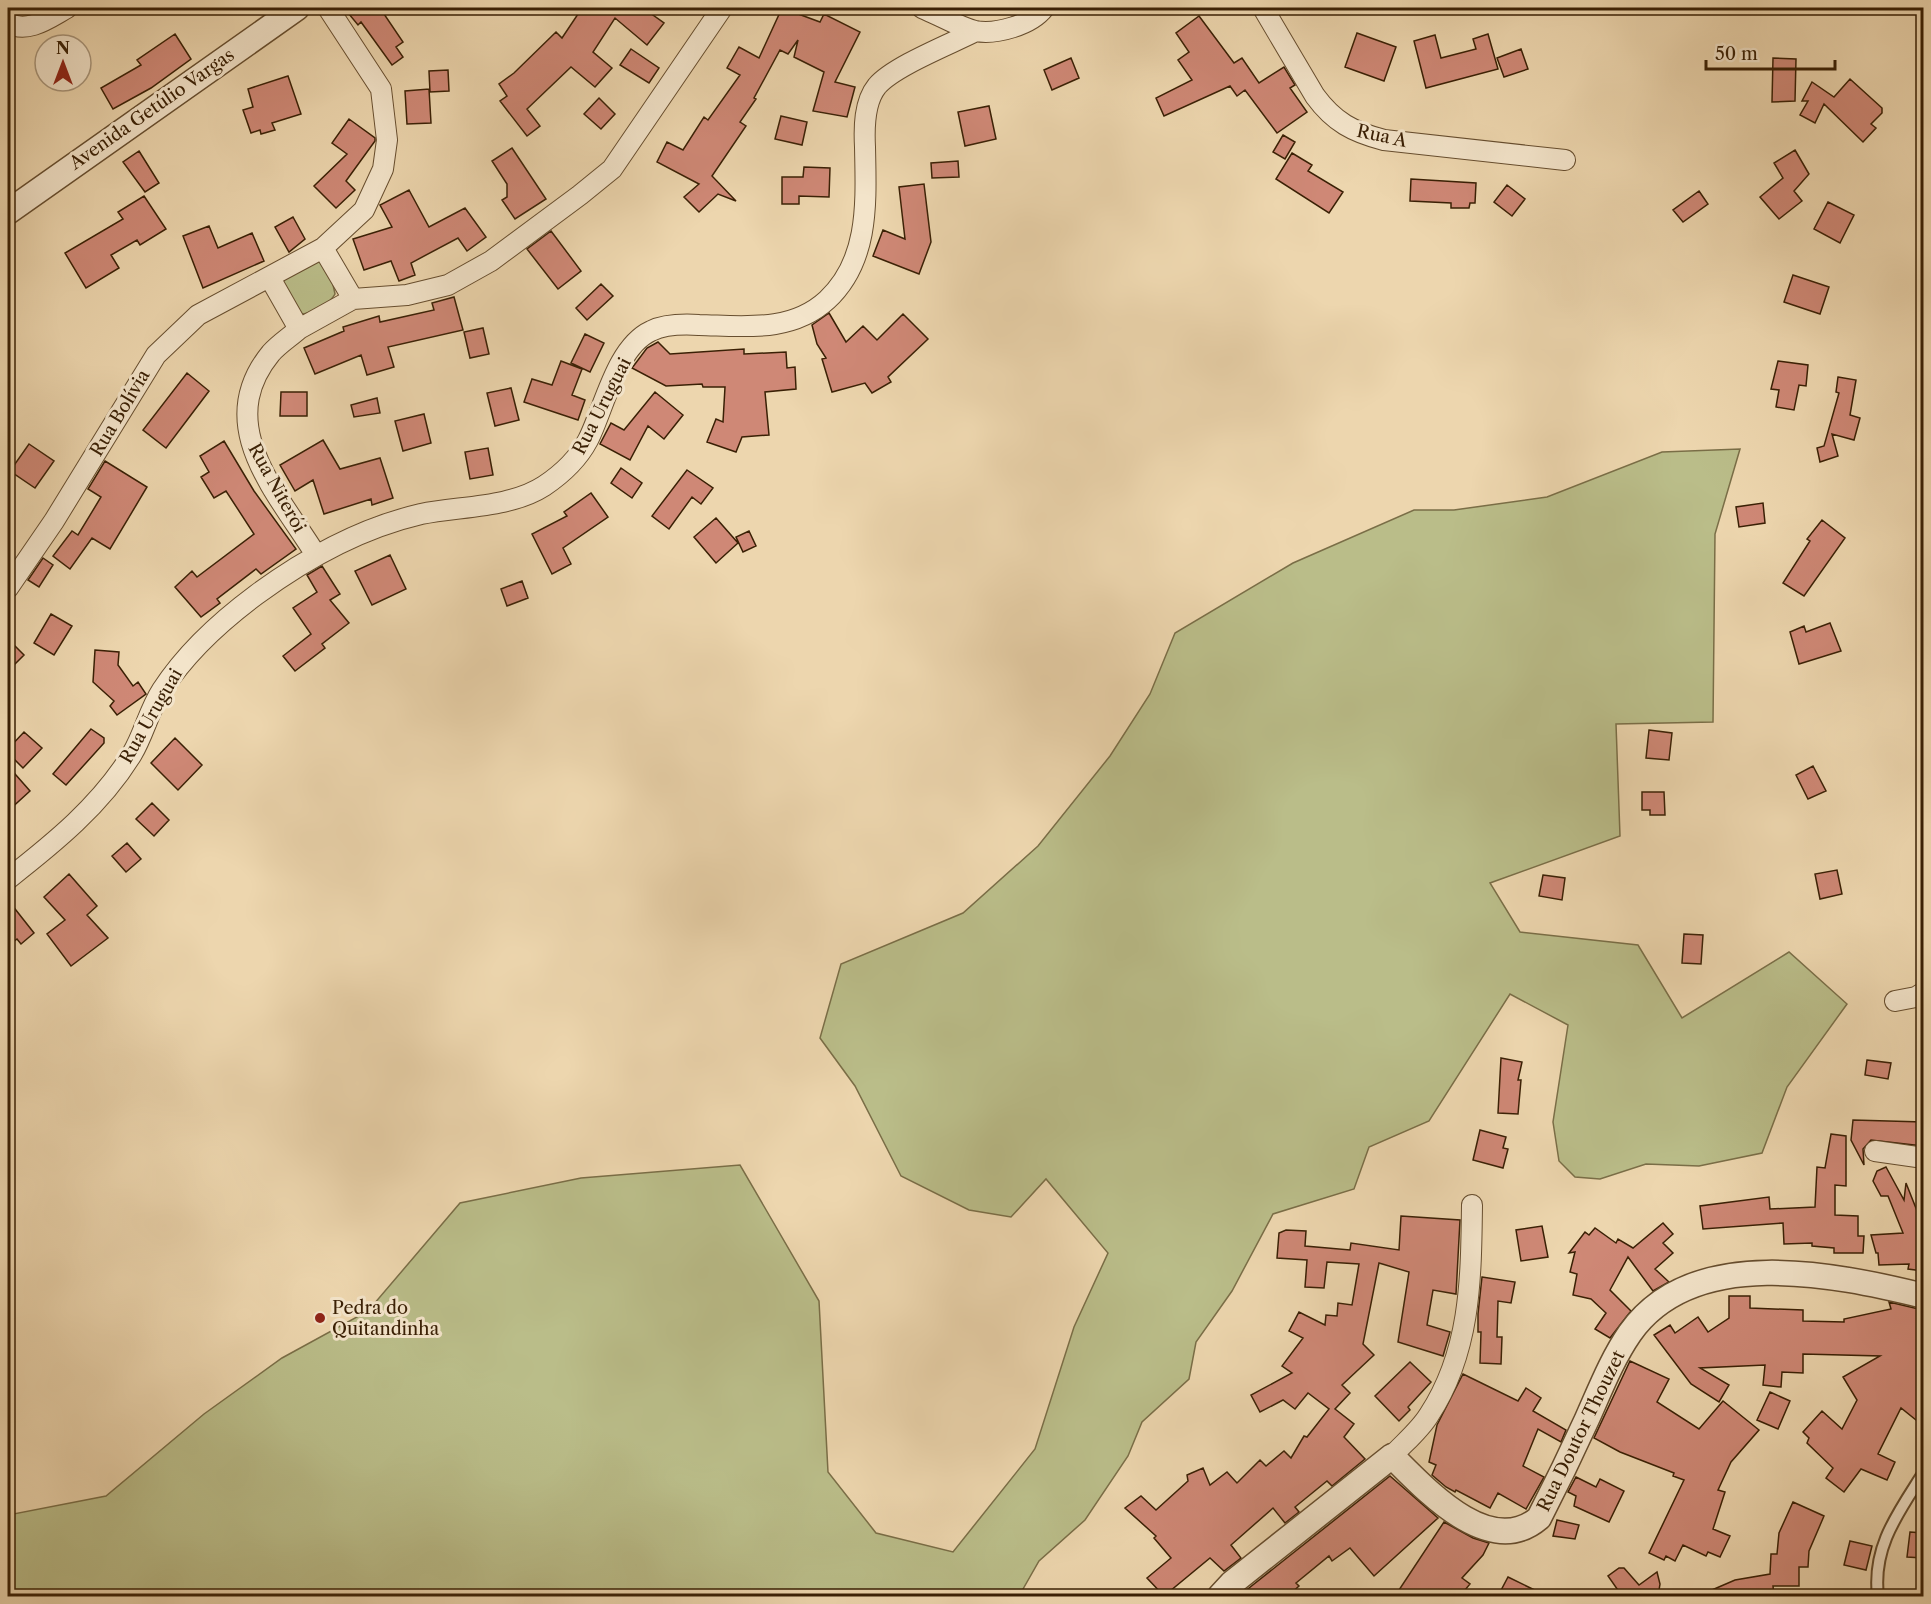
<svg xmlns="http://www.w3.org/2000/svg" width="1931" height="1604" viewBox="0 0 1931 1604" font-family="'Libre Caslon Text',serif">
<rect width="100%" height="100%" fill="#edd6ae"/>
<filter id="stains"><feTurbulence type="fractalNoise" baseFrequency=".00333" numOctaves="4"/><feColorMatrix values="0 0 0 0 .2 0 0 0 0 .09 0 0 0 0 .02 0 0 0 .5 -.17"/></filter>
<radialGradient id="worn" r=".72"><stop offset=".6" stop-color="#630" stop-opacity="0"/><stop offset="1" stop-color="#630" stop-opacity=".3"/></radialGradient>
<path fill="#babd89" stroke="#7a6e47" stroke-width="1.5" d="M317 260 323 262 331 275 335 294C330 304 309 316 297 314L282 285 285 278Z
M1740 449 1715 534 1713 722 1616 724 1620 836 1490 883 1520 932 1638 945 1682 1018 1789 952 1847 1004 1787 1087 1762 1153 1699 1166 1646 1164 1600 1179 1575 1177 1559 1161 1553 1122 1568 1025 1510 994 1429 1121 1369 1147 1354 1189 1273 1214 1232 1291 1196 1342 1189 1379 1142 1422 1128 1456 1085 1520 1039 1561 1019 1596H8V1515L106 1496 204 1414 282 1358 368 1311 460 1203 581 1178 740 1165 819 1301 828 1472 876 1533 953 1552 1035 1449 1074 1327 1108 1253 1046 1179 1011 1217 969 1210 901 1176 855 1086 820 1038 841 964 963 913 1038 846 1110 756 1150 694 1175 633 1293 563 1414 510H1454L1547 497 1662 452Z"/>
<path fill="#cf8876" stroke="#3a2005" stroke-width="1.5" d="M344 8H380L403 42 396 47 403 57 392 65 361 22 358 25Z
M582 8H643L664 23 647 45 615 18 593 52 612 68 595 87 571 67 527 109 540 126 527 136 500 101 507 96 499 84 514 73 556 32 562 38Z
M782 8 820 22 824 14 860 32 835 82 855 87 847 117 813 111 824 72 794 57 798 40 788 54 780 50 754 98 756 99 740 122 746 126 712 176 736 201 718 194 699 212 684 197 699 184 657 162 667 142 683 150 704 117 708 120 740 75 727 68 739 47 759 58Z
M1199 16 1234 63 1242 58 1259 83 1284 67 1295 85 1290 88 1307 112 1277 133 1245 90 1237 96 1230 86 1164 116 1156 98 1192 80 1178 60 1189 52 1176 33Z
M1357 33 1396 47 1384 81 1345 67Z
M175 34 191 59 151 88 113 109 101 88 141 65 137 60Z
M1488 34 1498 69 1426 88 1414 41 1435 35 1441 58 1476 49 1473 39Z
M631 49 659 68 649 83 620 65Z
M1521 49 1528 69 1504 77 1497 58Z
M1071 58 1079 78 1052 90 1044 70Z
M1773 58 1796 59 1795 101 1772 102Z
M448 70 449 91 430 92 429 71Z
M288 76 301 114 272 123 275 130 261 134 260 130 251 133 243 110 253 107 248 89Z
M1850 79 1882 108V113L1871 124 1876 128 1863 142 1824 104 1815 123 1800 115 1808 101H1802L1812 82 1834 97Z
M429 89 431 123 407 124 405 91Z
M599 98 615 114 601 129 584 114Z
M989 106 996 139 965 146 958 112Z
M781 116 807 122 802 145 775 139Z
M349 119 375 138V141L346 181 355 190 336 208 314 186 347 154 332 143Z
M1283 135 1295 142 1285 159 1273 152Z
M512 148 546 199 515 219 502 200 507 197V184L492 161Z
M1795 150 1809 174 1794 191 1802 201 1779 219 1760 197 1783 178 1774 163Z
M139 151 159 183 145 192 123 162Z
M1292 153 1312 165 1308 171 1343 192 1329 213 1276 179Z
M958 161 959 177 932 178 931 163Z
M804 167 830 168 829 197 799 196V204H782V177H803Z
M1411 179 1476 183 1475 203H1470L1469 208H1451V203L1410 201Z
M924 184 931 242 919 274 873 256 883 230 905 239 899 187Z
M1507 185 1525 199 1512 216 1494 202Z
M409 190 429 227 465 208 486 237 467 251 458 238 411 263 415 275 399 281 391 261 364 270 353 239 392 227 380 205Z
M1699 191 1708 204 1683 222 1673 210Z
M144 196 166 229 140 245 137 240 111 255 119 268 86 288 65 253 123 219 118 212Z
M1828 202 1854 215 1840 243 1814 229Z
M293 217 305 239 289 252 275 227Z
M209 226 218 248 252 233 264 261 203 288 183 236Z
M551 231 581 271 558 289 527 249Z
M1793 275 1829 287 1820 314 1784 302Z
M601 284 613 296 587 320 576 308Z
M454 297 463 330 388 347 394 367 367 375 361 355 315 374 304 348 344 331 343 327 379 316 380 322 434 310 432 303Z
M829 313 846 342 863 326 877 340 903 314 928 339 888 377 891 382 872 393 865 383 832 392 822 359 826 358 817 344 812 325Z
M483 328 489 354 470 358 464 332Z
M585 334 604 343 590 372 571 363Z
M658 342 670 354 744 349V354L786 352 787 368 795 367 796 389 765 392 769 435 742 437 736 452 707 442 716 419 723 422 725 387H703L702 384 666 386 632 368 647 348Z
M561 361 582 369 572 395 585 400 578 420 524 402 532 379 552 385Z
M1778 361 1808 365 1806 386 1799 385 1794 410 1776 407 1779 390 1771 389Z
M187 373 209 391 166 448 143 430Z
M1838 377 1856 380 1850 415 1860 418 1854 440 1832 434 1838 456 1820 462 1817 448 1824 446 1839 393 1836 392Z
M511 388 519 420 495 426 487 393Z
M281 392H307V416H280Z
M655 392 683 415 664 439 648 426 630 460 600 444 611 423 624 430Z
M377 398 380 413 354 417 351 405Z
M424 414 431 443 403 451 395 421Z
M323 440 340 469 380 458 393 498 372 505 371 499 324 514 313 480 295 491 280 465Z
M224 441 254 491 296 549 261 574 256 569 217 599 220 603 201 617 175 587 192 571 197 577 254 534 226 491 214 498 201 477 209 472 200 456Z
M29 444 54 461 35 488 10 471Z
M488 448 493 475 470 479 465 452Z
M105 461 147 487 110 549 92 538 70 569 53 556 72 531 78 535 101 497 88 489Z
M621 468 642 483 632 498 611 483Z
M687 470 713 488 701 504 692 497 669 529 652 516Z
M591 493 608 517 563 548 571 564 552 574 532 534 567 516 564 512Z
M1763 503 1765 523 1739 527 1736 507Z
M716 518 738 543 716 563 694 537Z
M1822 520 1845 538 1804 596 1783 583 1810 541 1807 539Z
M749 531 756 546 743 552 736 537Z
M390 555 406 589 372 605 355 571Z
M43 558 53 565 39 587 28 580Z
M322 566 340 594 330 600 349 623 322 644 325 648 295 671 283 656 311 634 293 608 317 592 307 575Z
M522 581 528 598 507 606 501 589Z
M51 614 72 626 54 655 34 643Z
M1830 623 1841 651 1799 664 1790 632 1804 626 1806 632Z
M8 639 24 655 8 671Z
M95 650 119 652 118 665 133 686 138 682 146 694 117 715 110 706 114 701 93 682Z
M91 729 104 738V743L66 785 53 774Z
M1649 730 1672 733 1669 760 1646 758Z
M24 732 42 748 23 768 8 753V749Z
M175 738 202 765 178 790 151 763Z
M8 766 30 791 8 811Z
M1813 766 1826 791 1808 799 1796 775Z
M1642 792H1664L1665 815H1650V810H1642Z
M152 803 169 820 154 836 136 819Z
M127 843 141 859 126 872 112 856Z
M1837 870 1842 894 1820 899 1815 874Z
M69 874 97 906 87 915 108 938 71 966 47 934 65 920 44 897Z
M1543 875 1565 878 1562 900 1539 896Z
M8 900 34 933 21 944 17 939 8 946Z
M1684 934 1703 935 1701 964 1682 963Z
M1501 1058 1522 1062 1518 1080H1521L1518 1114 1498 1113Z
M1867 1060 1891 1063 1888 1079 1865 1075Z
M1853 1120 1923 1122V1146L1871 1140 1863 1149 1864 1165 1851 1140Z
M1480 1130 1506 1137 1503 1148 1508 1149 1503 1168 1473 1160Z
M1831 1134 1846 1136V1186L1835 1185V1215L1858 1216V1236H1864L1863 1253H1834V1248L1812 1246V1243L1784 1244 1783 1223 1703 1229 1700 1206 1769 1197 1770 1209 1815 1207 1817 1167 1825 1168Z
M1886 1167 1904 1200 1906 1183 1923 1226V1271L1908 1269 1909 1264 1879 1265 1878 1253H1876L1871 1235 1903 1233 1888 1196H1881L1873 1181 1877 1171Z
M1401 1216 1460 1220 1456 1294 1433 1290 1427 1325 1450 1332 1443 1356 1398 1342 1409 1272 1379 1263 1363 1344 1374 1355 1342 1385 1350 1393 1335 1409 1354 1424 1344 1437 1365 1459 1332 1486 1327 1481 1295 1507 1299 1512 1285 1523 1273 1508 1231 1545 1241 1558 1224 1571 1210 1558 1164 1596 1147 1578 1171 1558 1154 1538 1156 1536 1125 1508 1141 1496 1156 1510 1188 1481 1187 1475 1203 1468 1210 1485 1227 1472 1237 1483 1260 1460 1266 1466 1284 1451 1291 1458 1304 1436 1307 1437 1329 1409 1308 1393 1295 1409 1283 1400 1260 1412 1251 1395 1292 1373 1282 1366 1303 1338 1289 1331 1299 1312 1325 1325 1326 1315 1337 1316 1338 1303 1352 1305 1359 1264 1327 1262 1324 1288 1305 1287 1307 1260 1277 1258 1279 1233 1286 1230 1306 1231 1305 1246 1350 1250 1351 1243 1399 1250Z
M1663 1223 1673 1234 1663 1243 1673 1253 1655 1269 1669 1282 1653 1291 1628 1257 1610 1290 1631 1311 1610 1338 1595 1329 1606 1313 1591 1299 1573 1295 1577 1274 1570 1272 1575 1252 1569 1253 1585 1232 1589 1235 1595 1228 1616 1243 1618 1239 1633 1248Z
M1542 1226 1548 1257 1521 1261 1516 1230Z
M1482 1277 1515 1282 1511 1303 1498 1301 1497 1337H1502L1501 1364 1480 1363 1481 1332H1478V1314Z
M1729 1296H1750V1308L1803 1310V1321L1844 1322V1319L1891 1309 1889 1302 1923 1310 1919 1346H1923V1411L1916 1420 1901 1408 1878 1454 1895 1462 1887 1480 1861 1469 1844 1492 1826 1478 1833 1468 1807 1443 1809 1438 1803 1432 1822 1411 1842 1429 1857 1400 1843 1377 1880 1356 1803 1354V1373L1782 1372 1781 1387 1763 1385 1765 1365 1700 1368 1729 1385 1719 1402 1691 1384 1654 1335 1670 1325 1675 1333 1698 1317 1708 1332 1729 1318Z
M1630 1361 1669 1379 1657 1402 1699 1429 1723 1401 1759 1430 1731 1462 1718 1490 1725 1492 1713 1529 1730 1536 1720 1557 1708 1552 1706 1556 1683 1545 1675 1561 1666 1556 1664 1560 1649 1553 1684 1480 1673 1476 1674 1473 1620 1452 1594 1438Z
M1410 1362 1431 1382 1408 1407 1410 1410 1399 1421 1375 1396Z
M1463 1374 1518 1401 1526 1388 1541 1398 1533 1411 1566 1430 1561 1442 1538 1429 1523 1466 1544 1477 1526 1509 1498 1493 1490 1508 1456 1490 1455 1492 1446 1487 1432 1475 1436 1465 1429 1462 1437 1425Z
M1770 1392 1790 1401 1778 1429 1757 1420Z
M1390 1476 1438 1518 1374 1576 1350 1548 1332 1561 1329 1556 1296 1583 1299 1586 1288 1596H1248L1244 1592Z
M1576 1477 1596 1487 1600 1479 1624 1491 1609 1522 1574 1506 1576 1496 1568 1492Z
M1793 1502 1824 1516 1809 1551 1808 1567H1799V1586H1773L1774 1596H1698L1735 1580 1770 1574 1771 1554H1777L1779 1533Z
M1557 1520 1579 1525 1575 1539 1553 1536Z
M1444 1522 1473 1538 1489 1543 1483 1555 1462 1578 1470 1584 1460 1596H1395Z
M1910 1532 1923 1533V1558L1907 1557Z
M1850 1541 1872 1546 1866 1570 1844 1565Z
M1619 1568H1624L1639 1585 1657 1572 1660 1584 1658 1596H1622L1608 1576Z
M1508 1577 1547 1596H1498Z"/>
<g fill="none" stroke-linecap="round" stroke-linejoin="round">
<g stroke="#674e2f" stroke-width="14">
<path id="service" d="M1878 1596C1872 1546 1899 1512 1924 1472"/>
</g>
<g stroke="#674e2f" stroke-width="22">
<path id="minor" d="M922 8C939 15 957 26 975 31 996 35 1031 25 1044 8
M1263 8 1315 96C1334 122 1353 132 1384 140L1565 160
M8 23C28 34 49 18 67 8
M323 248 364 210 383 169 387 140 381 89 328 8
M353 299 407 295 448 285 491 261 580 195 612 169 722 8
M299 329C290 337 279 344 271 353 212 425 277 492 316 555
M8 588 54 521 156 355 198 315 323 248 353 299 299 329 270 278
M8 879C54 843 101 805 132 754 144 734 149 710 162 690 186 653 221 621 256 595 306 558 361 528 421 514 460 506 510 508 544 486 562 474 578 459 588 440 604 409 616 347 651 331 665 324 683 324 699 325 744 326 791 333 827 300 870 260 866 201 865 147 864 128 864 102 877 86 894 66 951 44 976 31
M1895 1001 1916 997 1924 992
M1875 1151 1924 1158
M1392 1456C1404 1443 1420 1430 1429 1415 1471 1351 1471 1279 1472 1205"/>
</g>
<g stroke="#674e2f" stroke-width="27">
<path id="tertiary" d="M8 212 297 8
M1220 1596 1232 1583 1392 1456C1426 1490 1490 1560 1539 1518 1556 1485 1572 1452 1587 1419 1600 1390 1612 1359 1630 1333 1693 1244 1834 1274 1924 1296"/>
</g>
<use href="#service" stroke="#f3e4ca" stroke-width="10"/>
<use href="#minor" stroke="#f3e4ca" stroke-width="20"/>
<use href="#tertiary" stroke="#f3e4ca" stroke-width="24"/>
</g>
<circle fill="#8f2418" stroke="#f3e4ca" stroke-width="2" cx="320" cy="1318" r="6"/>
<g text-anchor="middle" stroke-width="6" stroke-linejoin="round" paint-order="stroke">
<g font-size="18" fill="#3a2005" stroke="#f3e4ca">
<text transform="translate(152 109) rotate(-35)" y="6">Avenida Getúlio Vargas</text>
<text transform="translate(1382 136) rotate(12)" y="6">Rua A</text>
<text transform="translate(602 406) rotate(-63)" y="6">Rua Uruguai</text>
<text transform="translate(120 413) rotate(-59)" y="6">Rua Bolívia</text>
<text transform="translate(277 488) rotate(61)" y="6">Rua Niterói</text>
<text transform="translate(151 716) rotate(-60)" y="6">Rua Uruguai</text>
<text transform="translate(1581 1431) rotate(-64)" y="6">Rua Doutor Thouzet</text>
</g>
<g font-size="18" fill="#3a2005" stroke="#f3e4ca" text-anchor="start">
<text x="332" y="1314">Pedra do<tspan x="332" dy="21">Quitandinha</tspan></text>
</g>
</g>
<rect width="1931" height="1604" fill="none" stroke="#edd6ae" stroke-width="30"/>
<rect x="9" y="9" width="1913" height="1586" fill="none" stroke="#3a2005" stroke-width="3"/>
<rect x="15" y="15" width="1901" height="1574" fill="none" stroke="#3a2005" stroke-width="1.5"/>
<g transform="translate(63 63)"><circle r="28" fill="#f3e4ca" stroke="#a9967b" stroke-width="1.5"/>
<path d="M0-4.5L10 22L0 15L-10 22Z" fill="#8f2418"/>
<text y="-9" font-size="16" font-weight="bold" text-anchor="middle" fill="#3a2005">N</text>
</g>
<path d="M1706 60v9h129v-9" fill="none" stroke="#3a2005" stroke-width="3"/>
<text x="1715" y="60" font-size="18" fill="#3a2005" stroke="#f3e4ca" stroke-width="4.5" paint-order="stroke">50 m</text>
<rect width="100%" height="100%" filter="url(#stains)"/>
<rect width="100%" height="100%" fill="url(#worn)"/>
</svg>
